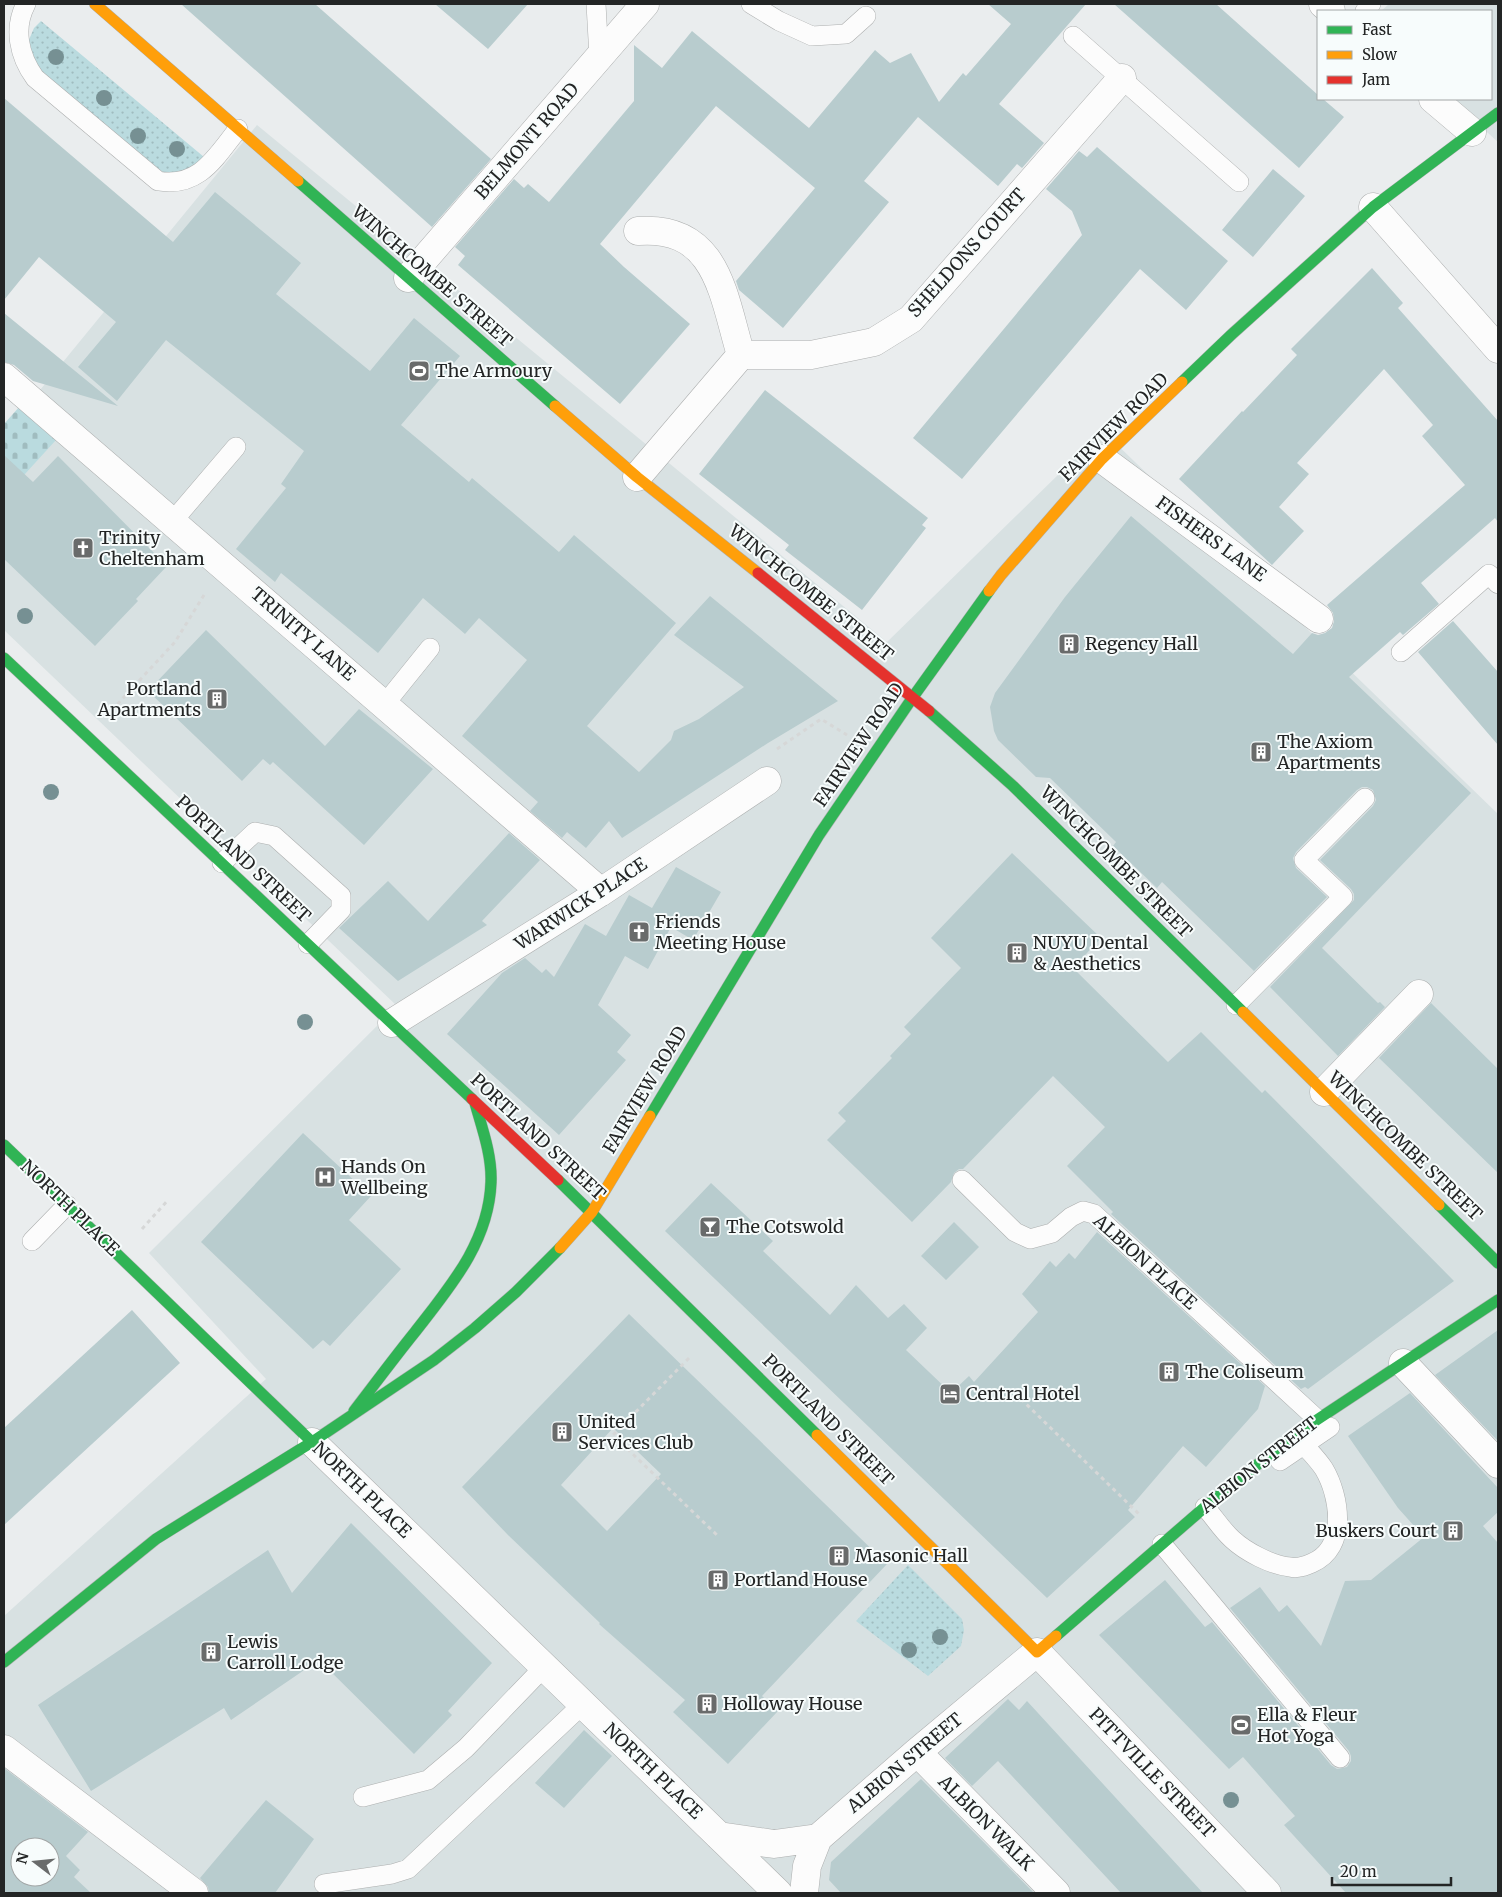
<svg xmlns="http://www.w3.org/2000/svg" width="1502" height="1897" viewBox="0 0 1502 1897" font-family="Merriweather,serif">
<defs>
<pattern id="green-dots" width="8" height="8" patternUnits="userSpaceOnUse" patternTransform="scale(1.25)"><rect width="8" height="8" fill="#badbdf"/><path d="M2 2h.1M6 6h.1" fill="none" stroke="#a0bcbf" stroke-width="1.8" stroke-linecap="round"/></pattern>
<pattern id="cemetery-stones" width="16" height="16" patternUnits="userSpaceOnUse" patternTransform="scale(1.25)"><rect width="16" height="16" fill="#badbdf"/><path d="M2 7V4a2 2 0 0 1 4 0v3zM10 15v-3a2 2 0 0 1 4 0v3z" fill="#a0bcbf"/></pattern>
</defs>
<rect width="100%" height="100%" fill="#eaedee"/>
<path fill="#d8e1e2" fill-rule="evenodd" d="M1389 4H1498V142L1450 99H1491V11H1381Z
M257 125 887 642 1103 431 1498 814V1893H4V1616L266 1379 149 1253 397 1006 4 630V434ZM20 1847H50V1877H20Z"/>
<path fill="url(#green-dots)" d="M41 21 204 157 191 170 168 175 160 170 37 68 28 42 34 28Z
M908 1565 962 1619 964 1630 961 1646 928 1676 856 1621Z"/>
<path fill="url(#cemetery-stones)" d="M20 406 56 440 4 497V424Z"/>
<path fill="#b8ccce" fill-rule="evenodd" d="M181 4H315L491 159 432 227Z
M435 4H528L488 49Z
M988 4H1086L999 104 1044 143 1022 168 1017 164 998 186 918 117 864 181 889 202 783 328 739 290 736 281 815 188 716 106 600 244 624 267 690 324 620 404 458 265 465 256 455 247 514 179 524 188 528 184 549 202 634 101V45L662 68 692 31 809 128 875 50 890 63 911 53 939 102 963 73 966 76 1011 24Z
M1114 4H1216L1318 95V99H1323L1344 117 1299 168Z
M4 98 173 242 215 192 301 263 276 294 370 371 414 318 460 356 401 425 469 482 472 478 559 552 574 535 676 623 587 726 639 772 671 740 674 731 699 719 744 687 674 635 710 596 838 701 768 743 622 838 609 821 586 848 567 832 562 838 530 811 538 802 462 736 527 660 479 618 465 634 423 598 378 653 281 573 275 582 236 549 286 488 281 484 304 451 166 340 117 401 78 367 116 322 39 257 4 300Z
M1097 147 1228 261 1186 310 1140 269 962 479 913 438 1082 235 1072 211 1046 189 1079 151 1087 157Z
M1273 169 1305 196 1253 257 1222 230Z
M1372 268 1403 303 1398 308 1498 421V522L1495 518 1421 583 1439 604 1403 635 1400 632 1349 677 1471 793 1322 948 1378 1003 1380 1002 1385 1007 1338 1056 1270 987 1354 900V894L1351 889 1320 860 1373 806 1376 800 1373 790 1367 787H1362L1357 790 1296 852 1293 858 1296 868 1327 897 1254 971 1162 882 1157 888 1113 846 1116 842 1050 778 1036 777 998 740 994 731 990 707 995 693 1065 597 1131 516 1293 654 1312 633 1318 635 1325 633 1332 628 1334 621 1333 613 1327 605 1465 485 1422 436 1433 425 1384 369 1297 463 1309 474 1279 507 1304 531 1272 565 1179 479 1242 411 1243 412 1297 355 1291 349Z
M4 313 118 406 33 381 14 365 4 362Z
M765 390 928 518 922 525 926 528 862 610 785 550 789 545 699 474Z
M4 455 33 482 58 456 167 566 136 599 138 601 95 646 4 559Z
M1453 621 1498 672V745L1418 652Z
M206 630 325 746 359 709 433 769 364 845 273 762 270 765 263 759 242 781 148 691Z
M509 833 540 860 482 921 487 925 398 981 339 928 388 881 428 921Z
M1012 853 1101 938 1073 968 1168 1062 1201 1032 1262 1093 1265 1090 1454 1281 1308 1389 1305 1387 1301 1389 1111 1214 1113 1212 1067 1166 1105 1127 1053 1076 963 1169H959L954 1173 951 1182 912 1222 827 1140 846 1121 838 1113 892 1058 890 1056 911 1034 904 1027 961 968 931 938Z
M676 867 721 892 693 940 671 927 648 969 625 956 598 1005 631 1035 617 1052 626 1060 559 1135 447 1034 502 973 525 958 542 973 546 969 554 977 585 924 606 936 629 895 652 908Z
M1431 1003 1498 1069V1173L1379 1058Z
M303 1133 371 1196 349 1220 401 1269 330 1346 323 1340 313 1349 201 1242Z
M711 1183 773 1241 763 1251 830 1315 856 1285 888 1318 904 1304 927 1328 906 1350 951 1393 969 1376 974 1382 1038 1312 1022 1294 1050 1261 1056 1267 1069 1253 1075 1259 1097 1232 1265 1386 1258 1409 1206 1467 1183 1446 1128 1510 1135 1517 1047 1598 665 1231Z
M954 1222 979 1247 946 1280 921 1256Z
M132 1310 180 1363 4 1525V1428Z
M629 1314 887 1564 762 1696 778 1711 728 1764 673 1712 685 1700 599 1624 600 1623 508 1535 462 1487ZM613 1428 661 1474 607 1531 561 1485Z
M1498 1330V1441L1435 1375Z
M1410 1393 1498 1488V1512L1483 1526 1498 1543V1893H1346L1284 1825 1295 1816 1243 1757 1229 1769 1099 1635 1165 1580 1205 1627 1212 1622 1331 1765 1337 1769 1347 1767 1351 1761V1756L1349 1751 1230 1608 1260 1587 1279 1612 1287 1605 1321 1646 1345 1581 1371 1580 1424 1537 1398 1508 1348 1436Z
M351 1523 492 1663 448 1711 452 1715 414 1754 319 1660 231 1720 224 1708 91 1791 38 1705 268 1550 292 1593Z
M1008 1699 1019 1710 1027 1701 1203 1893H1121L998 1761 972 1786 945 1758Z
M584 1730 612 1756 564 1808 535 1783Z
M4 1768 88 1832 66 1856 80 1870 74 1877 91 1893H4ZM20 1847H50V1877H20Z
M921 1779 1034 1893H841L829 1880 831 1862Z
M266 1800 314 1839 275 1893H209L208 1887 200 1878Z"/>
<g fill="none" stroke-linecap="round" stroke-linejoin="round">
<g stroke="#adafaf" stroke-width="20">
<path id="lane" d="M26 4C13 28 19 56 35 78L158 181C199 188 215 158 238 129
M596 4 599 57
M751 4 779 21 812 36 846 34 866 16
M1365 11 1371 4
M1073 36 1239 182
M172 522 236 447
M1401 652 1489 574 1498 584
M384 705 430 648
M222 863 255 832 274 836 341 896V910L308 944
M1236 1005 1343 897 1304 860 1365 798
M962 1180 1015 1232 1030 1239 1052 1233 1071 1217 1083 1211 1094 1214 1317 1419
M32 1241 67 1205
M1280 1461 1330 1427
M1205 1507C1214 1517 1222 1530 1232 1539 1246 1552 1271 1565 1290 1567 1298 1569 1305 1566 1312 1563 1348 1548 1340 1496 1324 1469 1317 1458 1305 1447 1297 1437
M1162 1544 1340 1758
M363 1797 428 1780 466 1748 544 1667
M324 1884 392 1874 408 1869 583 1704"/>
</g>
<g stroke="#adafaf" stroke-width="29">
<path id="street" d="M1323 4 1331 11
M1433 99 1472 132
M1373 207 1498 349
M638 231C718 225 723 296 741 355H811L874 342 911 319 1122 78
M408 278 645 4
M4 377 601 892
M1102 459 1319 619
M637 477 741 355
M392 1023 601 892 767 781
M1324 1092 1419 994
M1403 1363 1498 1464
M312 1442 778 1893
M4 1749 194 1893
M917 1752 1056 1893
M719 1836 774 1844 818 1838
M804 1893 807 1866 818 1838 917 1752 1037 1652 1267 1893"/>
</g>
<g stroke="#adafaf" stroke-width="12">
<path id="fast" d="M298 181 555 406
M1182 382 1231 335 1373 207 1498 113
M4 658 472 1099
M929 711 1013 786 1243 1012
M650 1116 819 835 913 697 989 591
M4 1145 312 1442
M558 1180 817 1435
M1439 1205 1498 1263
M354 1411C374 1385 394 1358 415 1332 450 1287 489 1242 491 1182 492 1155 482 1128 475 1103
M1056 1636 1205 1507 1294 1435 1498 1300
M4 1662 156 1539 312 1442 434 1360 475 1328 516 1292 560 1248"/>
</g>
<g stroke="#adafaf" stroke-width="12">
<path id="slow" d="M95 4 298 181
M555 406 637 477 758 573
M989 591 1001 575 1102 459 1182 382
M1243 1012 1439 1205
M560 1248 592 1212 650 1116
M817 1435 1037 1652 1056 1636"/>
</g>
<g stroke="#adafaf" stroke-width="12">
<path id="jam" d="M758 573 929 711
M472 1099 558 1180"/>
</g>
<path stroke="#d6d7d7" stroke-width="3" stroke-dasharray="4 4" stroke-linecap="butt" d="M112 710 175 642 204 595
M777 749 821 719 847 735
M142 1229 168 1200
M689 1358 613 1435 719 1537
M1021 1399 1141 1516"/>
<use href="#lane" stroke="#fcfcfc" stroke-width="19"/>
<use href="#street" stroke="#fcfcfc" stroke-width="28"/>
<use href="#fast" stroke="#30b455" stroke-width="11"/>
<use href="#slow" stroke="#ff9f0a" stroke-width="11"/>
<use href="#jam" stroke="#e5322d" stroke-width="11"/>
</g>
<g fill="#769093">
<circle cx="56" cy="57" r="8"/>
<circle cx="104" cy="98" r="8"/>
<circle cx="138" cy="136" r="8"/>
<circle cx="177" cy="149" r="8"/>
<circle cx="25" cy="616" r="8"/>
<circle cx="51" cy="792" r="8"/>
<circle cx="305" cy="1022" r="8"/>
<circle cx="940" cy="1637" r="8"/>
<circle cx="909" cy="1650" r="8"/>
<circle cx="1231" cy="1800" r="8"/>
</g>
<defs>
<g id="stadium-square" transform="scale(1.125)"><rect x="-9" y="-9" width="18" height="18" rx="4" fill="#696b6b" stroke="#f7fcfc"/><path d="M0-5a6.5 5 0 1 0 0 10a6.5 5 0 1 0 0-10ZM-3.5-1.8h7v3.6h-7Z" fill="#fff"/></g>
<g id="church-square" transform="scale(1.125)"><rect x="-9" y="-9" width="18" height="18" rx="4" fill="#696b6b" stroke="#f7fcfc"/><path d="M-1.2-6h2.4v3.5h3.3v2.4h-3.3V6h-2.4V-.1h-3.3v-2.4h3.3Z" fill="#fff"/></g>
<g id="building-square" transform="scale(1.125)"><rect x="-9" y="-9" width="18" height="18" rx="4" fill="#696b6b" stroke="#f7fcfc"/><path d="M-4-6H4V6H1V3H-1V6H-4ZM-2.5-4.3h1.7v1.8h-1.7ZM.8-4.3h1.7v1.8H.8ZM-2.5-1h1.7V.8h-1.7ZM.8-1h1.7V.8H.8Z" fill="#fff"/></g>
<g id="hospital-square" transform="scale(1.125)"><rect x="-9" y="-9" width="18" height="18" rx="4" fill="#696b6b" stroke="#f7fcfc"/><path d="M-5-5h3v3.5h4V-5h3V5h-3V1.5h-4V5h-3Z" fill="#fff"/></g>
<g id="bar-square" transform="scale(1.125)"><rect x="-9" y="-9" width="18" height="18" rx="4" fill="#696b6b" stroke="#f7fcfc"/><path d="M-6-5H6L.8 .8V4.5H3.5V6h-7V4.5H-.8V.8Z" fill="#fff"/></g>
<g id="hotel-square" transform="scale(1.125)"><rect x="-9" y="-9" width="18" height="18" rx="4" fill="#696b6b" stroke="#f7fcfc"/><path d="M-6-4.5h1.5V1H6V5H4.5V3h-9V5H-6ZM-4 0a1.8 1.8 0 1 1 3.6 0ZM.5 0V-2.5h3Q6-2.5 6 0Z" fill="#fff"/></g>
</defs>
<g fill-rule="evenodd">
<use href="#stadium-square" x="419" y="371"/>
<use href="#church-square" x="83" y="548"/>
<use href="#building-square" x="1069" y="644"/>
<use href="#building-square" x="217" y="699"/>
<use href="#building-square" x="1261" y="752"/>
<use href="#church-square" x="639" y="932"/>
<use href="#building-square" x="1017" y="953"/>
<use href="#hospital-square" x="325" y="1177"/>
<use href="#bar-square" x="710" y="1227"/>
<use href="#building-square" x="1169" y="1372"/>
<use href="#hotel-square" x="950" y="1394"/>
<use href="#building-square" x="562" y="1432"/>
<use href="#building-square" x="1453" y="1531"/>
<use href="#building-square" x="839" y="1556"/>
<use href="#building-square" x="718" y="1580"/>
<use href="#building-square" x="211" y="1652"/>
<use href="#building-square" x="707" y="1704"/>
<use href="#stadium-square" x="1241" y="1725"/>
</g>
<g text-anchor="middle" stroke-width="4" stroke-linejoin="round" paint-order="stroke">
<g font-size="18" fill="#232525" stroke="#f7fcfc">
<text transform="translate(527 141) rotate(-49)" y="6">BELMONT ROAD</text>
<text transform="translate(967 253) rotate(-48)" y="6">SHELDONS COURT</text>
<text transform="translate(432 276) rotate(41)" y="6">WINCHCOMBE STREET</text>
<text transform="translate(1114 427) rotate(-45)" y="6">FAIRVIEW ROAD</text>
<text transform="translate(1211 539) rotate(36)" y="6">FISHERS LANE</text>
<text transform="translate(811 593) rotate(39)" y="6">WINCHCOMBE STREET</text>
<text transform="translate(303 634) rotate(41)" y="6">TRINITY LANE</text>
<text transform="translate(859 745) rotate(-56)" y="6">FAIRVIEW ROAD</text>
<text transform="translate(243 859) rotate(43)" y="6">PORTLAND STREET</text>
<text transform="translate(1116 862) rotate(45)" y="6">WINCHCOMBE STREET</text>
<text transform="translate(581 904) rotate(-33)" y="6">WARWICK PLACE</text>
<text transform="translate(645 1090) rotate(-59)" y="6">FAIRVIEW ROAD</text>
<text transform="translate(538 1137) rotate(43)" y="6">PORTLAND STREET</text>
<text transform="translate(1405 1146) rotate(44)" y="6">WINCHCOMBE STREET</text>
<text transform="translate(70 1208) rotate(44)" y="6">NORTH PLACE</text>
<text transform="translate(1145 1262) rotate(42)" y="6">ALBION PLACE</text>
<text transform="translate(828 1420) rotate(45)" y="6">PORTLAND STREET</text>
<text transform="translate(1259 1465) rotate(-38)" y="6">ALBION STREET</text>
<text transform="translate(362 1490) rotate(44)" y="6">NORTH PLACE</text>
<text transform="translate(905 1763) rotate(-40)" y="6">ALBION STREET</text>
<text transform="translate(653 1771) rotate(44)" y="6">NORTH PLACE</text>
<text transform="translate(1152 1773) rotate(46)" y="6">PITTVILLE STREET</text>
<text transform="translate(986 1823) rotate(45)" y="6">ALBION WALK</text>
</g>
<g font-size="18" fill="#232525" stroke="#f7fcfc" text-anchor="start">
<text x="435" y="377">The Armoury</text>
<text x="99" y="544">Trinity<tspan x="99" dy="21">Cheltenham</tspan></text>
<text x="1085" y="650">Regency Hall</text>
<text x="201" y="695" text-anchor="end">Portland<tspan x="201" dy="21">Apartments</tspan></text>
<text x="1277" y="748">The Axiom<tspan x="1277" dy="21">Apartments</tspan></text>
<text x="655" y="928">Friends<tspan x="655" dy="21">Meeting House</tspan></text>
<text x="1033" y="949">NUYU Dental<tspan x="1033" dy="21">&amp; Aesthetics</tspan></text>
<text x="341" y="1173">Hands On<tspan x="341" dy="21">Wellbeing</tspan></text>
<text x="726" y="1233">The Cotswold</text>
<text x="1185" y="1378">The Coliseum</text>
<text x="966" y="1400">Central Hotel</text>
<text x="578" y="1428">United<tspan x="578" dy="21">Services Club</tspan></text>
<text x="1437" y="1537" text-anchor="end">Buskers Court</text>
<text x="855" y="1562">Masonic Hall</text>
<text x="734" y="1586">Portland House</text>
<text x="227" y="1648">Lewis<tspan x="227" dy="21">Carroll Lodge</tspan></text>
<text x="723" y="1710">Holloway House</text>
<text x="1257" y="1721">Ella &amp; Fleur<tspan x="1257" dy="21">Hot Yoga</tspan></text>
</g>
</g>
<rect width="1502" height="1897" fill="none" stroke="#232525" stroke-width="10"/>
<rect x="1317" y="10" width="175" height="90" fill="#f7fcfc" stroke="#a2a6a6"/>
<rect x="1327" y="26" width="25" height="8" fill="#30b455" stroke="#a2a6a6"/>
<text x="1362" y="35" font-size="15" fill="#232525">Fast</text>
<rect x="1327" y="51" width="25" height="8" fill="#ff9f0a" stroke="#a2a6a6"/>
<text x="1362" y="60" font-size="15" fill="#232525">Slow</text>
<rect x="1327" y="76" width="25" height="8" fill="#e5322d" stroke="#a2a6a6"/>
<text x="1362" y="85" font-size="15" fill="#232525">Jam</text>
<g transform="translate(35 1862) rotate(286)"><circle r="24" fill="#f7fcfc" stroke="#a2a6a6"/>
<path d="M0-4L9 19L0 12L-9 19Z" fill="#696b6b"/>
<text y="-8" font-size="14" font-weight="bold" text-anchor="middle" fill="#232525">N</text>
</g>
<path d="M1332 1877v8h119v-8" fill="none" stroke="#232525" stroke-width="2.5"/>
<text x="1340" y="1877" font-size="15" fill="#232525" stroke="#f7fcfc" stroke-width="4" paint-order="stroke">20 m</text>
</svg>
